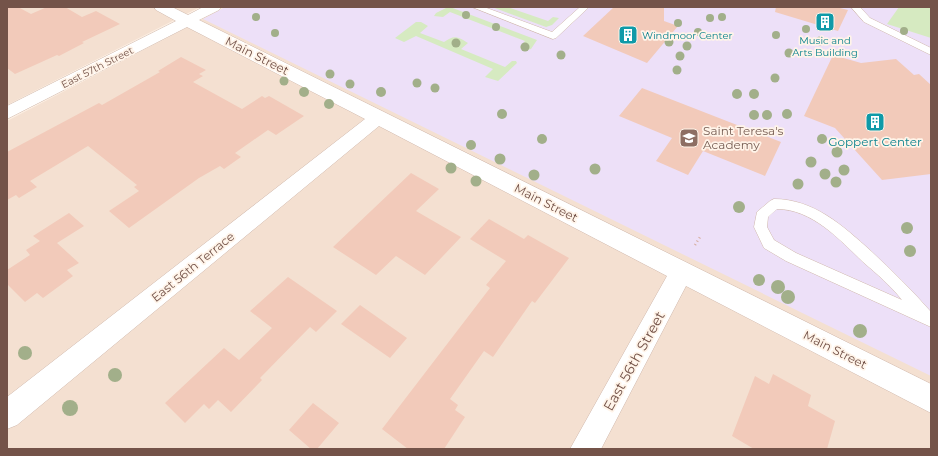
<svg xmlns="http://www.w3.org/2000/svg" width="938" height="456" viewBox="0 0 938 456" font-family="Montserrat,sans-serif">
<rect width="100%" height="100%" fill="#fcefe3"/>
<path fill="#f4e0d1" d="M7 7H200L7 105Z
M226 7H931V449H7V121Z"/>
<path fill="#ede0f8" d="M225 7H931V376L203 19Z"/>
<path fill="#d6eac1" d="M448 7H450L537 40 531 49 524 51 520 47 525 41 450 12 443 17 434 16 436 13Z
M492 7H507L548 21 553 17 559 18 552 25 546 27Z
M899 7H931V38L887 24Z
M416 22H421L428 26 420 33 444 42C454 35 457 36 468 43L461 49 505 67 512 61H516L517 63 498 81 485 77 493 69 416 36 404 42 395 38Z"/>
<path fill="#f2caba" d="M7 7H18L31 14 47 7H65L82 17 96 11 120 24 82 42 84 43 59 56 57 55 15 74 7 68Z
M614 7H664V21L678 26 647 63 583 36Z
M776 7H836L848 10 838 31 775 12Z
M833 55 861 63 896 59 914 75 919 74 931 85V174L882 180 835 128 804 116Z
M181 57 206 70 199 74 203 76 193 82 242 109 262 96 265 98 269 96 304 116 276 135 268 130 235 153 241 157 224 169 220 166 199 178 129 228 109 211 139 191 134 187 137 185 88 146 30 181 37 187 19 198 16 195 7 200V152L99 103 102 105 160 72 158 71Z
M642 88 781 142 765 176 703 151 688 175 656 161 672 138 619 116Z
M411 173 439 189 416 211 461 237 425 275 396 256 376 275 333 247Z
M69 213 84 226 57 243 79 263 67 270 73 276 43 298 37 293 25 302 7 284V270L30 255 26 250 40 241 33 236Z
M489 219 524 239 528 235 569 258 535 303 532 301 493 357 484 351 450 399 458 405 455 410 465 417 444 449H408L382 429 490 288 486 285 506 261 470 239Z
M288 277 337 311 316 332 310 327 260 378 262 380 231 412 218 400 209 409 204 404 185 423 165 403 224 348 239 360 272 328 250 311Z
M360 305 407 338 390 358 341 324Z
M773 374 811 395 808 406 835 421 827 449H754L732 436 755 376 769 384Z
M313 403 339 423 317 449H311L289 430Z"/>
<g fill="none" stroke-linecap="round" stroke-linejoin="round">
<g stroke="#d0b8ac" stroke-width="1">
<path id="service" d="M472 7H484L552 32 580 7H589L556 38 553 39Z
M851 7H860L870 18 931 48V55L864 22Z
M774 199C814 199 843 226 871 251 892 271 912 290 931 312V327L786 261 764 248 754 227 757 212 770 201ZM777 209C812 209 839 239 863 262 877 274 891 286 902 300L796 253 774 240 767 227 768 217Z"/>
</g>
<g stroke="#d0b8ac" stroke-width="1">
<path id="minor" d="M154 7H172L188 15 203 7H221L219 10 199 20 931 384V413L686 286 601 449H570L667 276 379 126 17 425 7 429V397L365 119 187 27 7 119V106L176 21 156 10Z"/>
</g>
<path stroke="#d6ad9e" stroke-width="2.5" stroke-dasharray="1 3" stroke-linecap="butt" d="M695 245 700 237"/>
<use href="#service" fill="#fff" fill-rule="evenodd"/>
<use href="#minor" fill="#fff" fill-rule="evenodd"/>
</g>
<g fill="#a2af8a">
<circle cx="466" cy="15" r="4"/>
<circle cx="256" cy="17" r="4"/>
<circle cx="722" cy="17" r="4"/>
<circle cx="710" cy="18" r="4"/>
<circle cx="678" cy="23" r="4"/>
<circle cx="496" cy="27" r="4"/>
<circle cx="806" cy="29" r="4"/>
<circle cx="904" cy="31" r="4"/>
<circle cx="698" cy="32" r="4"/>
<circle cx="275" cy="33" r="4"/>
<circle cx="776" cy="35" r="4"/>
<circle cx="820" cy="41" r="4.5"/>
<circle cx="669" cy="42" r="4.5"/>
<circle cx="456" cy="43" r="4.5"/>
<circle cx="687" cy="46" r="4.5"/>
<circle cx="525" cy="47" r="4.5"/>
<circle cx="789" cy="53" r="4.5"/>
<circle cx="561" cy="55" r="4.5"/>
<circle cx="680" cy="56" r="4.5"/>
<circle cx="677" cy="70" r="4.5"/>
<circle cx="330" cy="74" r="4.5"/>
<circle cx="775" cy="78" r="4.5"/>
<circle cx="284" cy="81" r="4.5"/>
<circle cx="417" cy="83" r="4.5"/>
<circle cx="350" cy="84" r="4.5"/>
<circle cx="435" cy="88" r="4.5"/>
<circle cx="304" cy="92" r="5"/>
<circle cx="381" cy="92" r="5"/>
<circle cx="737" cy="94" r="5"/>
<circle cx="754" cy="94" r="5"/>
<circle cx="329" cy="104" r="5"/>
<circle cx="502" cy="114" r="5"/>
<circle cx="787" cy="114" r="5"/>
<circle cx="754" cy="115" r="5"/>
<circle cx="767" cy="115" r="5"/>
<circle cx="542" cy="139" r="5"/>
<circle cx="822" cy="139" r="5"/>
<circle cx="471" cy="145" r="5"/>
<circle cx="837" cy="152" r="5.5"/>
<circle cx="500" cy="159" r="5.5"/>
<circle cx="811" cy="162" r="5.5"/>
<circle cx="451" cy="168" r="5.5"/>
<circle cx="595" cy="169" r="5.5"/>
<circle cx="844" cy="170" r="5.5"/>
<circle cx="825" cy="174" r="5.5"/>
<circle cx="534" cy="175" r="5.5"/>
<circle cx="476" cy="181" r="5.5"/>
<circle cx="836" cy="182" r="5.5"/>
<circle cx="798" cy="184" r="5.5"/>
<circle cx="739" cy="207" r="6"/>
<circle cx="907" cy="228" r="6"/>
<circle cx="910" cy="251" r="6"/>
<circle cx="759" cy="280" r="6"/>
<circle cx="778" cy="287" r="7"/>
<circle cx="788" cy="297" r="7"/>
<circle cx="860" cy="331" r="7"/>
<circle cx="25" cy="353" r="7"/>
<circle cx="115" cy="375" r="7"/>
<circle cx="70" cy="408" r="8"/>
</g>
<defs>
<g id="building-square" transform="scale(1)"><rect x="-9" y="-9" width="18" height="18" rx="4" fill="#0f9aa8" stroke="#fff4e9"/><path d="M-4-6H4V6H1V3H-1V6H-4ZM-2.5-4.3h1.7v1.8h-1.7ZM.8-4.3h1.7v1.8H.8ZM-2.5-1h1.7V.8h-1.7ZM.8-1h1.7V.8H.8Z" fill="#fff"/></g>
<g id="school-square" transform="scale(1)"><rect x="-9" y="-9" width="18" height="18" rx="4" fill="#8d6e63" stroke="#fff4e9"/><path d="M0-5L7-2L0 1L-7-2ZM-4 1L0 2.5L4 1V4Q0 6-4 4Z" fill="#fff"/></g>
</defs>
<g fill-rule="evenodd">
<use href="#building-square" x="825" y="22"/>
<use href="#building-square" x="628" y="35"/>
<use href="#building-square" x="875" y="122"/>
<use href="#school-square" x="689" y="138"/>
</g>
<g text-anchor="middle" stroke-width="3.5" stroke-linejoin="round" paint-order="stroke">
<g font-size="10" fill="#0d838f" stroke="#fff4e9" text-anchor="start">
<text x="642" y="39">Windmoor Center</text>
<text x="825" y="44" text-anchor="middle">Music and<tspan x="825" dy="12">Arts Building</tspan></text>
</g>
<g font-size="10" fill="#745349" stroke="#fff4e9">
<text transform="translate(97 67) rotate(-27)" y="4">East 57th Street</text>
</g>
<g font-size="12" fill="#745349" stroke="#fff4e9">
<text transform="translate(257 56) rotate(27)" y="4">Main Street</text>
<text transform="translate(546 203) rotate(27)" y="4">Main Street</text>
<text transform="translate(193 267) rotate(-39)" y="4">East 56th Terrace</text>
<text transform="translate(835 350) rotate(27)" y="4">Main Street</text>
</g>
<g font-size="12" fill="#785e54" stroke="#fff4e9" text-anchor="start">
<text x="703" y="135">Saint Teresa's<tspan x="703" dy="14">Academy</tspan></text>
</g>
<g font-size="12" fill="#0d838f" stroke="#fff4e9">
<text x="875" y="146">Goppert Center</text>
</g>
<g font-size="14" fill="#745349" stroke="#fff4e9">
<text transform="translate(634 361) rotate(-61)" y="5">East 56th Street</text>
</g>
</g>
<rect width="938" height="456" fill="none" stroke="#745349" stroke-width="16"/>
</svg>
